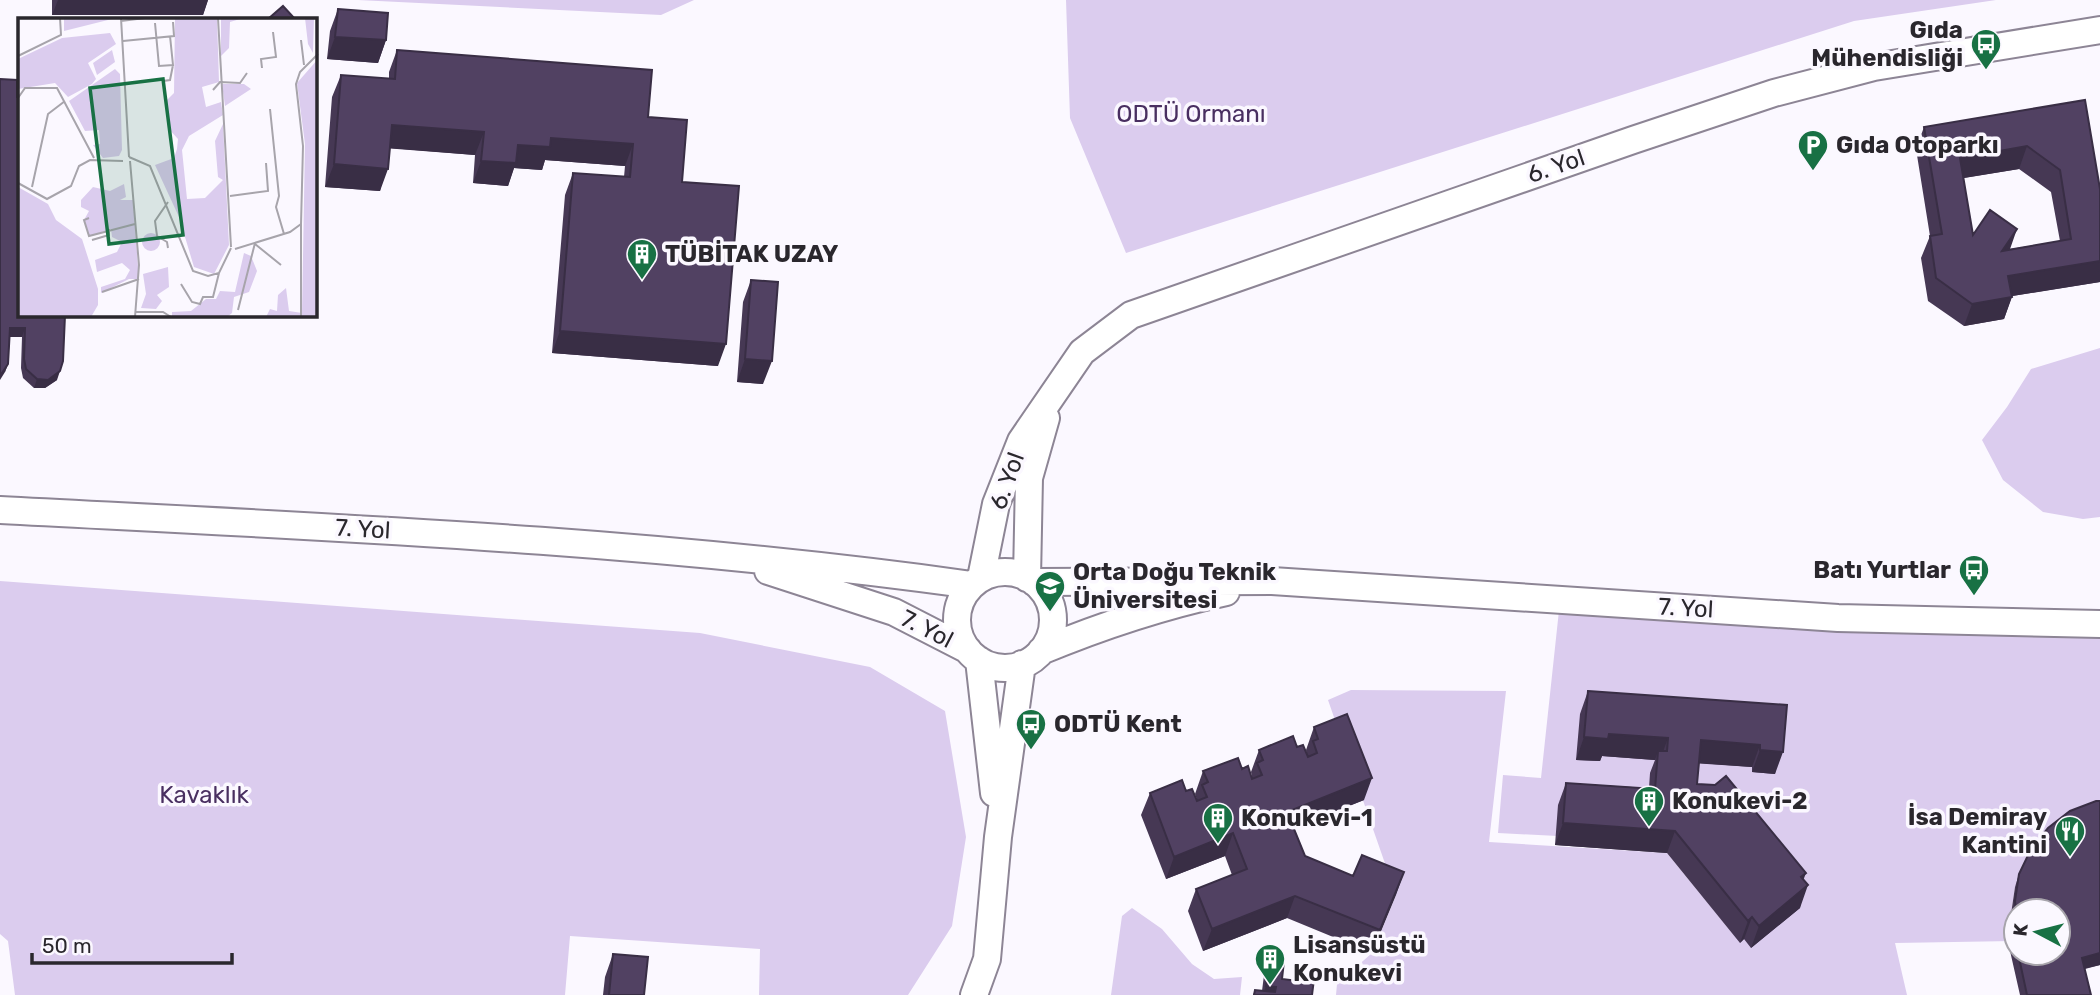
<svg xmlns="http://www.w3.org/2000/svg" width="2100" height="995" viewBox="0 0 2100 995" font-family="Rubik,sans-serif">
<rect width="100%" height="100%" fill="#fbf8ff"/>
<path fill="#dbccee" d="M358 0H694L661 15Z
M1066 0H1996L1854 21 1126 253 1070 118Z
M2100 348V517L2083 519 2043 512 2003 480 1982 440 2007 407 2031 369Z
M0 581 700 633 870 667 945 711 966 837 952 926 908 995H759L760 949 570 936 565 995H15L8 941 0 934Z
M1560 601 2100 624V812L2026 862 2015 887 2011 914 2013 941 1895 943 1907 995H1336L1337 984 1372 953 1396 895 1328 700 1351 690 1506 691 1489 842 1667 853 1733 934 1672 842 1498 833 1503 775 1541 778Z
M1132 908 1162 929 1192 964 1214 979 1242 977 1240 995H1111L1122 916Z"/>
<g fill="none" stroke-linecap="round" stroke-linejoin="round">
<g stroke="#8d8595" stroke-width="30">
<path id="minor" d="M0 510C325 527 650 540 972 585
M768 571 894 612 968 650
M957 620a48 48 0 1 1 96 0a48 48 0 1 1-96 0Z
M981 578 996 504 1021 441 1082 352 1131 315 1633 140 1774 93 1874 67 2100 30
M1027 578 1029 478 1046 418
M1034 582 1272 581 1838 618 2100 624
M1041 651C1101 626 1162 606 1226 592
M979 660 994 793
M974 995 987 959 998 837 1022 664"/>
</g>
<use href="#minor" stroke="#fff" stroke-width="26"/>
</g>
<path fill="#463854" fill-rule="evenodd" d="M52 0H208L203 15H52Z
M338 9 386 40 378 63 327 59 330 31Z
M397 50 648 117 682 182 718 366 552 353 565 195 573 173 624 177 625 166 545 160 542 170 514 168 508 186 473 183 475 155 390 148 380 191 325 187 332 97 341 75 389 79V72Z
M17 97 57 380 45 388H34L23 378 21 368 22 337H10L8 364 5 372Z
M2085 100 2100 189V282L2012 296 2004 319 1964 326 1928 301 1921 258 1930 236 1916 149 1924 127ZM2019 169 2051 192 2060 241 2010 249 1973 235 1963 178Z
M751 280 763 384 737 382 743 302Z
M81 315H100L93 317Z
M1588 691 1787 705 1775 774 1752 772V767L1699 763 1697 784 1803 880 1800 908 1751 948 1744 939 1740 943 1667 853 1555 845 1558 805 1566 783 1649 788 1650 773 1655 760 1602 756 1600 761 1576 760 1580 714Z
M1314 727 1364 800 1294 828 1305 856 1353 876 1404 872 1372 953 1287 918 1203 951 1188 911 1196 889 1232 875 1225 856 1166 879 1141 815 1150 793 1186 791 1197 800 1195 794 1203 771 1242 769 1252 777 1251 772 1259 750 1297 747 1307 756 1306 750Z
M2100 801V965L2085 969 2091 995H2020L2008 942 2012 930 2011 914 2015 887 2019 874ZM2016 911 2058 953H2016Z
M613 954 644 995H603L605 977Z
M1270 959 1282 979 1297 981 1298 977 1312 995H1253L1255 990 1262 991 1264 975Z"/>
<path fill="#392e45" d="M58 0H208L203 15H52Z
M335 37 386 40 378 63 327 59Z
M392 125 484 132 475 155 384 148Z
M551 138 633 144 625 166 545 160 542 170 514 168 508 186 473 183 481 161 518 145Z
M2027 146 2019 169 1952 180 1960 158Z
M334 164 388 169 380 191 325 187Z
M2017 229 2009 252 2002 251Z
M2100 261V282L2000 298 2008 276Z
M2012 297 2004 319 1964 326 1972 304Z
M10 328H25L22 337H7Z
M560 331 726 344 718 366 552 353Z
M745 359 772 361 763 384 737 382Z
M8 364 5 372 0 380V373Z
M60 371 57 380 45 388H34L37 379Z
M1609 734 1668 738 1660 760 1658 751 1655 760 1602 756 1600 761 1576 760 1584 737Z
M1701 740 1760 745 1752 767 1692 763Z
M1760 750 1783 752 1775 774 1752 772Z
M1372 778 1364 800 1279 834 1287 812Z
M1563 823 1675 831 1667 853 1555 845Z
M1233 833 1225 856 1166 879 1174 857Z
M1404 872 1396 895 1372 953 1380 930Z
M1806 873 1798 894 1808 885 1800 908 1751 948 1759 926 1801 877Z
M1295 896 1287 918 1203 951 1212 929Z
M1752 917 1744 939 1740 943 1748 921Z
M2100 953V965L2078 970 2082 958Z
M1266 986 1276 987 1273 995H1263Z"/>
<path fill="#514162" stroke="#392e45" stroke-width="2" fill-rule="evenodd" d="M283 6 295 19H268Z
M338 9 388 13 386 40 335 37Z
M397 50 652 70 648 117 687 120 682 182 739 186 726 344 560 331 573 173 630 177 633 144 551 138 550 147 518 145 516 163 481 161 484 132 392 125 388 169 334 164 341 75 395 79Z
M0 79 17 80V97H19V315H65L63 361 60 371 48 380 37 379 26 369 24 359 25 328H10L8 364 2 373H0Z
M2085 100 2100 189V261L2008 276 2012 297 1972 304 1936 278 1930 236 1942 234 1924 127ZM2027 146 2060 170 2071 239 2002 251 2017 229 1990 210 1973 235 1960 158Z
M751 280 778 282 772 361 745 359Z
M1588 691 1787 705 1783 752 1760 750V745L1701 740 1697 784 1715 785 1726 776 1806 873 1801 877 1808 885 1759 926 1752 917 1748 921 1675 831 1563 823 1566 783 1655 789 1658 751H1667L1668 738 1609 734 1608 739 1584 737Z
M1347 714 1372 778 1287 812 1305 856 1353 876 1362 855 1404 872 1380 930 1295 896 1212 929 1196 889 1247 869 1233 833 1174 857 1150 793 1182 780 1186 791 1192 789 1197 801 1207 797 1202 785 1208 782 1203 771 1238 758 1242 769 1248 766 1252 779 1262 775 1257 763 1263 760 1259 750 1293 736 1297 747 1303 745 1308 757 1317 753 1313 741 1318 739 1314 727Z
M2096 801H2100V953L2082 958 2091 995H2027L2018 953H2058V911H2016L2015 901 2019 874 2031 849 2048 828 2070 811Z
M2016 929V946L2012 930Z
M613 954 648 957 644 995H609Z
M1270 959 1284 961 1282 979 1298 981V977L1314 979 1312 995H1254L1255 990 1275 992 1276 987 1266 986Z"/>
<defs>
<g id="bus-pin" transform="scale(1.575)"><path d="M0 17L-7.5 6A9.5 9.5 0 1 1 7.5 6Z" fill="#187144" stroke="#fbf8ff"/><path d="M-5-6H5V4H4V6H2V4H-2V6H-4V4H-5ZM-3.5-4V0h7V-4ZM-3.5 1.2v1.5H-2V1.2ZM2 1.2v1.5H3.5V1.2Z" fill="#fff"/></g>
<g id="parking-pin" transform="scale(1.575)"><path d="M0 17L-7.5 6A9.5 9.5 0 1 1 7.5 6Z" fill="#187144" stroke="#fbf8ff"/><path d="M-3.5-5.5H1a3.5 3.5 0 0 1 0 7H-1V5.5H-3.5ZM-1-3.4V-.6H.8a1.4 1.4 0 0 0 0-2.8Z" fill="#fff"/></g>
<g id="building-pin" transform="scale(1.575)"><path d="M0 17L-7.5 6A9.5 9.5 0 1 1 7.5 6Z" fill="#187144" stroke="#fbf8ff"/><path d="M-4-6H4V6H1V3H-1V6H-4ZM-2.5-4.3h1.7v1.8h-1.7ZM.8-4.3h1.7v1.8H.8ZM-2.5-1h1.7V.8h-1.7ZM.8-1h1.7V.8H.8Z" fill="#fff"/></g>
<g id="university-pin" transform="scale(1.575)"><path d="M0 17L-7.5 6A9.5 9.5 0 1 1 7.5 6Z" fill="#187144" stroke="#fbf8ff"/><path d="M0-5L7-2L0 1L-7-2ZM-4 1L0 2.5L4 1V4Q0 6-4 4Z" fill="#fff"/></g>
<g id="restaurant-pin" transform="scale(1.575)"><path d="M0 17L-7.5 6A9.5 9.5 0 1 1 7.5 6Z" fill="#187144" stroke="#fbf8ff"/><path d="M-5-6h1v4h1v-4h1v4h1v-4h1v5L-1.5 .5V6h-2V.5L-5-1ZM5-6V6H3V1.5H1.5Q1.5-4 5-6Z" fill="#fff"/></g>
</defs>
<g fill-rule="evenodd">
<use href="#bus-pin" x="1986" y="44"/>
<use href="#parking-pin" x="1813" y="145"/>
<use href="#building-pin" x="642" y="254"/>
<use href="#bus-pin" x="1974" y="570"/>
<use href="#university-pin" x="1050" y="586"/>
<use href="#bus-pin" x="1031" y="724"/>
<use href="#building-pin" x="1649" y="801"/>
<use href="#building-pin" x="1218" y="818"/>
<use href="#restaurant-pin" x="2070" y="831"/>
<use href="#building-pin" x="1270" y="959"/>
</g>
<g text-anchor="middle" stroke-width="7" stroke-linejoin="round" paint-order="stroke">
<g font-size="24" font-weight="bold" fill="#2a272d" stroke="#fbf8ff" text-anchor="start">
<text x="1963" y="38" text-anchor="end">Gıda<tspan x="1963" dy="28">Mühendisliği</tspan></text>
<text x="1836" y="153">Gıda Otoparkı</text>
<text x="665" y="262">TÜBİTAK UZAY</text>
<text x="1951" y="578" text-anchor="end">Batı Yurtlar</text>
<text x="1073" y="580">Orta Doğu Teknik<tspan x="1073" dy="28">Üniversitesi</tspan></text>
<text x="1054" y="732">ODTÜ Kent</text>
<text x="1672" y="809">Konukevi-2</text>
<text x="2047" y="825" text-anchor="end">İsa Demiray<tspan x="2047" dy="28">Kantini</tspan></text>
<text x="1241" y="826">Konukevi-1</text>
<text x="1293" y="953">Lisansüstü<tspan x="1293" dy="28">Konukevi</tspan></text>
</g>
<g font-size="24" fill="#492f61" stroke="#fbf8ff">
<text x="1191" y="122">ODTÜ Ormanı</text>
<text x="204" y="803">Kavaklık</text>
</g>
<g font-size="24" fill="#2a272d" stroke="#fbf8ff">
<text transform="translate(1556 166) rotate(-19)" y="8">6. Yol</text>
<text transform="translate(1007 481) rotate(-70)" y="8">6. Yol</text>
<text transform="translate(363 529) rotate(3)" y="8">7. Yol</text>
<text transform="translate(1686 608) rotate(3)" y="8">7. Yol</text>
<text transform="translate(927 629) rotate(27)" y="8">7. Yol</text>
</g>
</g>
<g transform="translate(18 18)">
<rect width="299" height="299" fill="#fbf8ff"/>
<path d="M46 0H98L46 13ZM157 0H199L201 64 184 69 188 89 203 84 205 97 171 118 164 132 169 181 187 180 205 162 200 159 197 123 205 106 211 227 196 256 176 249 161 199 137 147 156 140 159 131 160 121 150 110 148 83 156 75ZM203 0 222 1 212 4 211 30 203 38ZM287 0H296L295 35 290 26ZM92 15 98 26 70 45 78 61 74 66 50 79 37 65 0 71V41L44 20ZM94 32 97 44 79 57 75 45ZM300 41 299 299H248L252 291 259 293 260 277 268 270 271 293 284 295 287 126 279 65ZM97 51 102 56 104 132 101 138 85 140 75 127 82 126 81 112 67 113 51 83ZM204 66H226L233 71 207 88ZM106 166 108 179 102 182H115L121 261H111L83 275V269L107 261 112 252 104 245 79 254 77 242 99 234 104 224 94 219 93 211 71 218 66 202 71 193 63 189V182L75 169 92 173ZM0 169 30 186 38 202 64 221 80 271V287L73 299H0ZM124 224a9 9 0 1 1 18 0a9 9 0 1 1-18 0ZM226 235 233 238 239 253 231 274 216 279 214 295 209 299H154V294L173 293 188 281H198L202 273 217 274ZM150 249 151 269 139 277 144 283 138 291 123 290 128 276 125 256Z" fill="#dbccee"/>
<path fill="none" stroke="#a7a4ab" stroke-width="2" d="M103 0 111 139M200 0 213 229M103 3 127 0M137 5 141 48 155 47 152 18M283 22 286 47M105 23 156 18 155 4M0 38 43 17 42 0M244 50 243 41 258 39 255 14M145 63 152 62 155 47M195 72 202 64 222 65 229 55M0 80 7 70H39L76 140M252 91 261 178 258 189 266 216M111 139 132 148 175 253 190 258 201 255 213 230M112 143 121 247 117 299M0 165 29 181 53 168 61 148 72 142 105 143M14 169 30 96 47 83M212 178 250 173 248 145M150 184 137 203 139 218 149 224 150 230M71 200 66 202 71 218 117 206M74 222 91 217V211M237 226 263 247M217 231 272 214 283 206 285 128 278 66 282 54 300 36M163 266 174 284 182 286 185 279H195L201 255M84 274 121 261M220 292 237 225M118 294H145L153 299M283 299V206"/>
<path fill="#187144" fill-opacity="0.15" stroke="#187144" stroke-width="3.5" d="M145 61 165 217 91 226 72 70Z"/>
<rect width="299" height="299" fill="none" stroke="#2a272d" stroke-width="3.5"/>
</g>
<g transform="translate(2037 932) rotate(277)"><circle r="33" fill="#fbf8ff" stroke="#a7a4ab" stroke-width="2"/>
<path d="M0-5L12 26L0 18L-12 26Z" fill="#187144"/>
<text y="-10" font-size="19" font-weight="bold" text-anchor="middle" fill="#2a272d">K</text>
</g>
<path d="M32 953v10h200v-10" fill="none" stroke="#2a272d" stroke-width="3.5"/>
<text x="42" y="953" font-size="21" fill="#2a272d" stroke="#fbf8ff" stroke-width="5" paint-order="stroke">50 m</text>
</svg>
